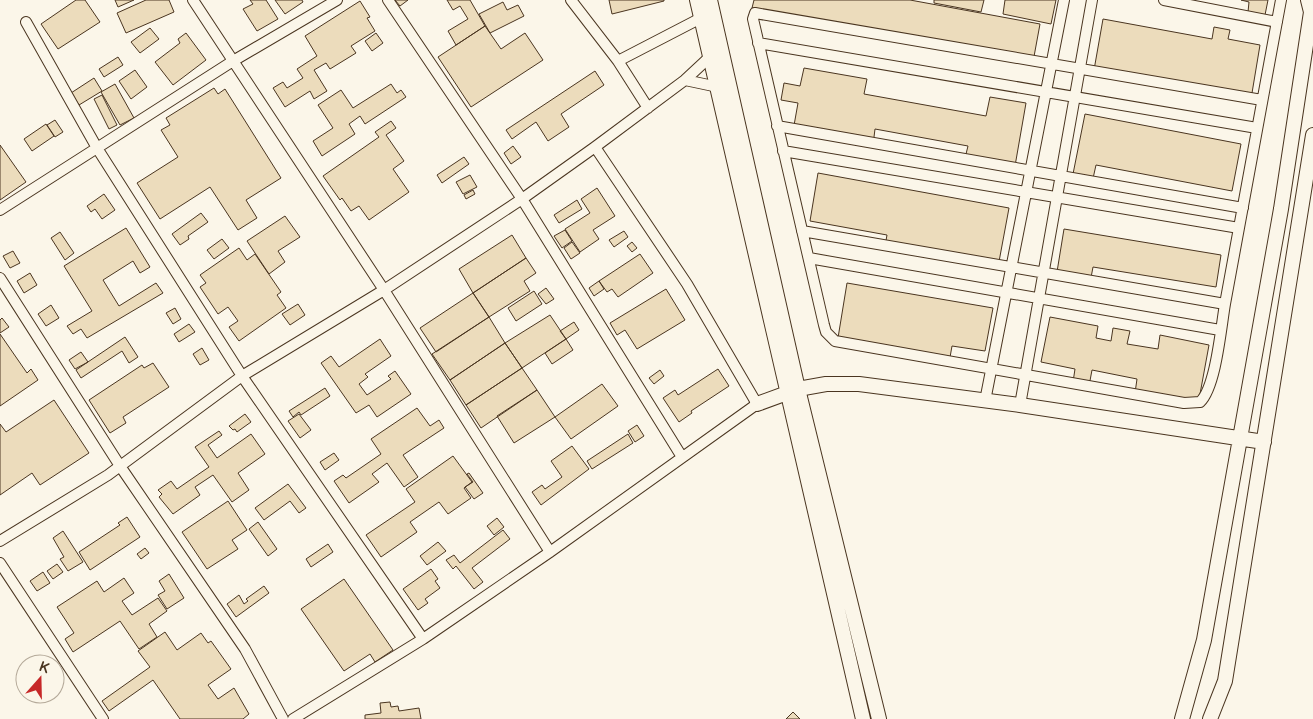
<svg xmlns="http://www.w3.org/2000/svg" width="1313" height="719" viewBox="0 0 1313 719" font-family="'Varela Round',sans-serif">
<rect width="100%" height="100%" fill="#fbf6e9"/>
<path fill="#ecdcbc" stroke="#4a3520" d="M76 0H85L100 22 58 49 41 24Z
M115 0H134L118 7Z
M146 0H169L174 12 126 33 117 13Z
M250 0H266L278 19 257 31 243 9 253 4Z
M275 0H302L303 2 285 14Z
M395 0H408L400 6Z
M447 0H470L485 26 456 45 448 31 468 19 460 6 453 10Z
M609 0H664V1L612 14Z
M754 0H910L1040 24 1033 62 752 8Z
M934 0H984L981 12 934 3Z
M1005 0H1056L1051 24 1003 14Z
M1241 0H1268L1265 15 1248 12 1249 2Z
M360 1 370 17 367 18 375 31 351 46 356 53 330 69 326 63 314 70 327 91 314 99 310 91 285 107 273 88 283 82 287 88 303 78 297 69 317 56 305 36Z
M503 2 507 10 518 5 524 16 490 33 479 14Z
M1103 19 1212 39 1214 27 1230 30 1228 39 1260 45 1251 99 1094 70Z
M485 26 501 49 525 33 543 60 471 107 438 57Z
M150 28 159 39 140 53 131 42Z
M186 33 206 60 173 85 155 62 180 43 178 39Z
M376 33 383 43 372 51 365 41Z
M118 57 123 65 104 77 99 69Z
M804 68 867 79 864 94 986 116 990 97 1026 103 1015 166 965 158 968 146 875 129 873 145 793 131 798 103 781 100 784 83 800 86Z
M135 70 147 87 131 99 119 81Z
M595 71 604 85 561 114 569 127 548 141 536 122 512 139 506 130Z
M94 78 102 91 79 105 71 93Z
M115 84 134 118 120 125 101 92Z
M391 84 397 93 401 90 406 97 365 124 360 116 349 124 355 134 322 156 313 141 333 128 318 105 341 90 353 108Z
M214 88 218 94 225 89 281 178 246 200 257 218 238 230 210 187 160 219 137 183 178 157 161 130 170 125 166 118Z
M102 95 117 125 109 129 94 99Z
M1085 114 1241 144 1232 191 1096 165 1092 183 1072 179Z
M55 120 63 132 55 137 47 125Z
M391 121 396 128 386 135 404 161 393 169 409 192 369 220 359 206 351 211 342 198 340 200 323 176 379 137 375 132Z
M46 124 54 136 32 151 24 139Z
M0 145 26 182 0 200Z
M513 146 521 157 511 164 504 153Z
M464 157 469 164 442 183 437 175Z
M818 173 1009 208 998 267 885 246 887 235 810 221Z
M470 175 477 187 463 194 456 182Z
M597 188 615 216 593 230 599 239 580 252 565 229 590 213 581 199Z
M473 190 475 194 466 199 464 195Z
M104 194 115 210 102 219 95 209 91 212 87 206Z
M577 200 582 209 559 223 554 215Z
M201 213 208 222 188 236 189 239 180 245 172 234Z
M285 216 300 237 278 251 285 262 269 274 247 241Z
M126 228 150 267 140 273 133 261 103 280 119 306 156 283 163 293 87 338 81 329 73 334 67 326 92 311 64 266Z
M1064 229 1221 255 1216 287 1093 267 1090 283 1056 278Z
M565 230 572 241 562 248 554 236Z
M624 231 628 237 614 247 609 240Z
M60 232 74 253 65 260 51 238Z
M512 235 526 258 473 293 459 269Z
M222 239 229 248 214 259 207 250Z
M572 242 580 253 571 259 564 248Z
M632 242 637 248 632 252 627 246Z
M239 248 247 260 255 254 281 292 277 295 286 308 239 341 229 327 238 321 228 307 218 314 200 287 206 283 200 275Z
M13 251 20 263 10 268 3 256Z
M640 254 653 273 618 297 612 289 607 292 599 281Z
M526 258 536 273 524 281 530 291 489 317 473 293Z
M30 273 37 285 24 293 17 281Z
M599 281 604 289 594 296 589 288Z
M847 283 993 308 985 351 952 346 949 363 837 344Z
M546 288 554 299 546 304 538 294Z
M666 289 685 320 637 349 625 330 617 335 610 323Z
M534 291 542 304 516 321 508 308Z
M473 293 489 317 436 352 420 328Z
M298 304 305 315 290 325 282 314Z
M51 305 59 318 46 326 38 314Z
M175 308 181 319 173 324 166 313Z
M550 315 566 339 522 368 505 343Z
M489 317 505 343 450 380 432 354Z
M1050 317 1098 326 1096 338 1111 341 1113 328 1130 331 1127 344 1158 349 1160 335 1209 345 1198 405 1135 393 1137 379 1092 370 1089 386 1073 382 1075 369 1041 362Z
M2 318 9 327 0 333V320Z
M574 322 579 330 566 339 560 331Z
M189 324 195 332 179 342 174 334Z
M0 334 27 373 31 369 38 380 0 406Z
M125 337 138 357 129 363 122 351 81 378 76 370Z
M380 339 391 356 365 374 368 377 359 384 367 395 391 379 388 376 395 371 411 394 377 417 369 405 356 413 321 363 331 356 339 367Z
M566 339 573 350 552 364 545 353Z
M505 343 522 368 466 405 450 380Z
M202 348 209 360 200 365 193 354Z
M81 352 88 362 75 369 69 360Z
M153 363 169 387 123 417 126 423 110 433 89 400 142 365 144 368Z
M522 368 537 390 481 428 466 405Z
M718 369 729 386 691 411 692 413 679 422 663 398 675 390 678 395Z
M660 370 664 376 654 384 649 378Z
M602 384 618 406 571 439 555 417Z
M325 388 330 396 301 415 299 412 293 417 289 411Z
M537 390 555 417 514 443 497 416Z
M54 400 89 453 40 485 32 473 0 495V424L6 432Z
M417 408 430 426 439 420 444 428 403 455 418 477 404 487 387 463 372 474 379 482 349 503 334 481 343 475 346 478 381 454 371 439Z
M245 414 251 422 237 432 235 429 233 430 229 426Z
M299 414 311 430 300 438 288 421Z
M637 425 644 436 635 442 628 431Z
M219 431 222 435 208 445 217 458 251 434 265 454 238 473 249 490 232 502 213 475 195 487 200 495 173 514 159 497 162 494 158 490 171 481 177 489 209 467 195 447Z
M628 434 633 443 592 469 587 461Z
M572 446 589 469 541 505 532 492 542 485 545 489 562 477 551 461Z
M334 453 339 460 325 470 320 462Z
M453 456 472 482 464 488 471 498 448 514 439 502 410 522 417 532 381 557 366 535 415 502 406 489Z
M469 473 483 493 474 499 465 487 473 482 467 474Z
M288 484 306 508 299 513 290 501 264 520 255 508Z
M228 501 247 530 232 540 238 549 207 569 182 532Z
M127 517 140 537 90 570 79 552 120 525 118 523Z
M497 518 504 527 494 535 487 526Z
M258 522 277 549 268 556 249 529Z
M503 530 510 539 472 568 483 582 474 589 456 566 453 569 446 560 454 555 460 563Z
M63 531 83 562 68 571 60 559 64 557 53 538Z
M438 542 446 551 427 565 420 556Z
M328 544 333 552 311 567 306 559Z
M145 548 149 553 141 559 137 554Z
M57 564 63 572 53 579 47 571Z
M431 569 438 579 435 581 440 588 425 599 428 603 418 610 403 589Z
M43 572 50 583 37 591 30 581Z
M169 574 184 598 167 609 158 595 165 591 159 581Z
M124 578 134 593 122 601 132 615 158 598 167 611 149 624 157 637 139 649 120 621 73 652 65 639 74 633 57 607 97 581 104 592Z
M344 579 393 650 375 662 370 654 344 671 301 609Z
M264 586 269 593 236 617 227 604 239 595 244 604 248 601 246 599Z
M165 632 177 650 201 633 208 643 211 641 231 669 208 685 218 699 234 688 249 714 243 719H180L153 680 109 711 102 701 150 667 138 651Z
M390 702 391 707 398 706 399 711 419 708 421 719H365V715L381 713 380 703Z
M793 712 800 719H786Z"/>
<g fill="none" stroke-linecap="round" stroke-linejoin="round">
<g stroke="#4a3520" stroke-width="12">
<path id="street" d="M193 0 384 290 550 552
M388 0 522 199 682 457
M571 0 618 61 648 108
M1164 0 1277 22
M26 22 97 148 242 376 423 639
M758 43 1257 128
M714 53 685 80 718 87 723 85
M618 61 701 18
M1262 100 755 13 753 19 824 325 826 332 835 341 1184 403 1200 402C1216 387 1221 327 1225 304 1244 202 1262 101 1281 0
M777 126 1243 208
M783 151 1239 228
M0 210 233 61 337 0
M802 231 1225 304
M809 258 1220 330
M0 278 120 466 245 649 283 719
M985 401 1064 0
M1020 405 1092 0
M0 541 108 475 242 376 384 290 522 199 595 147 685 80
M0 563 103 719
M293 719 423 639 550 552 757 404 687 284 595 147"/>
</g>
<g stroke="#4a3520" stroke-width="16">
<path id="secondary" d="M697 0 863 719
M710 0 798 389 879 719
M757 404 798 389 826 384H859L1020 405 1264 442
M1182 719 1204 640 1281 209 1311 12 1308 0
M1210 719 1225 681 1313 135"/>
</g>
<use href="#street" stroke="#fbf6e9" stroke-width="10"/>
<use href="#secondary" stroke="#fbf6e9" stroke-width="14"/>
</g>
<g transform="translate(40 679) rotate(20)"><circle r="24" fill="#fbf6e9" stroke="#b4a999"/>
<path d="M0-4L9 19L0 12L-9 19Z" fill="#c62828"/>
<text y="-8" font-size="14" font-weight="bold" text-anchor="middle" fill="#4a3520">K</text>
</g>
</svg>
